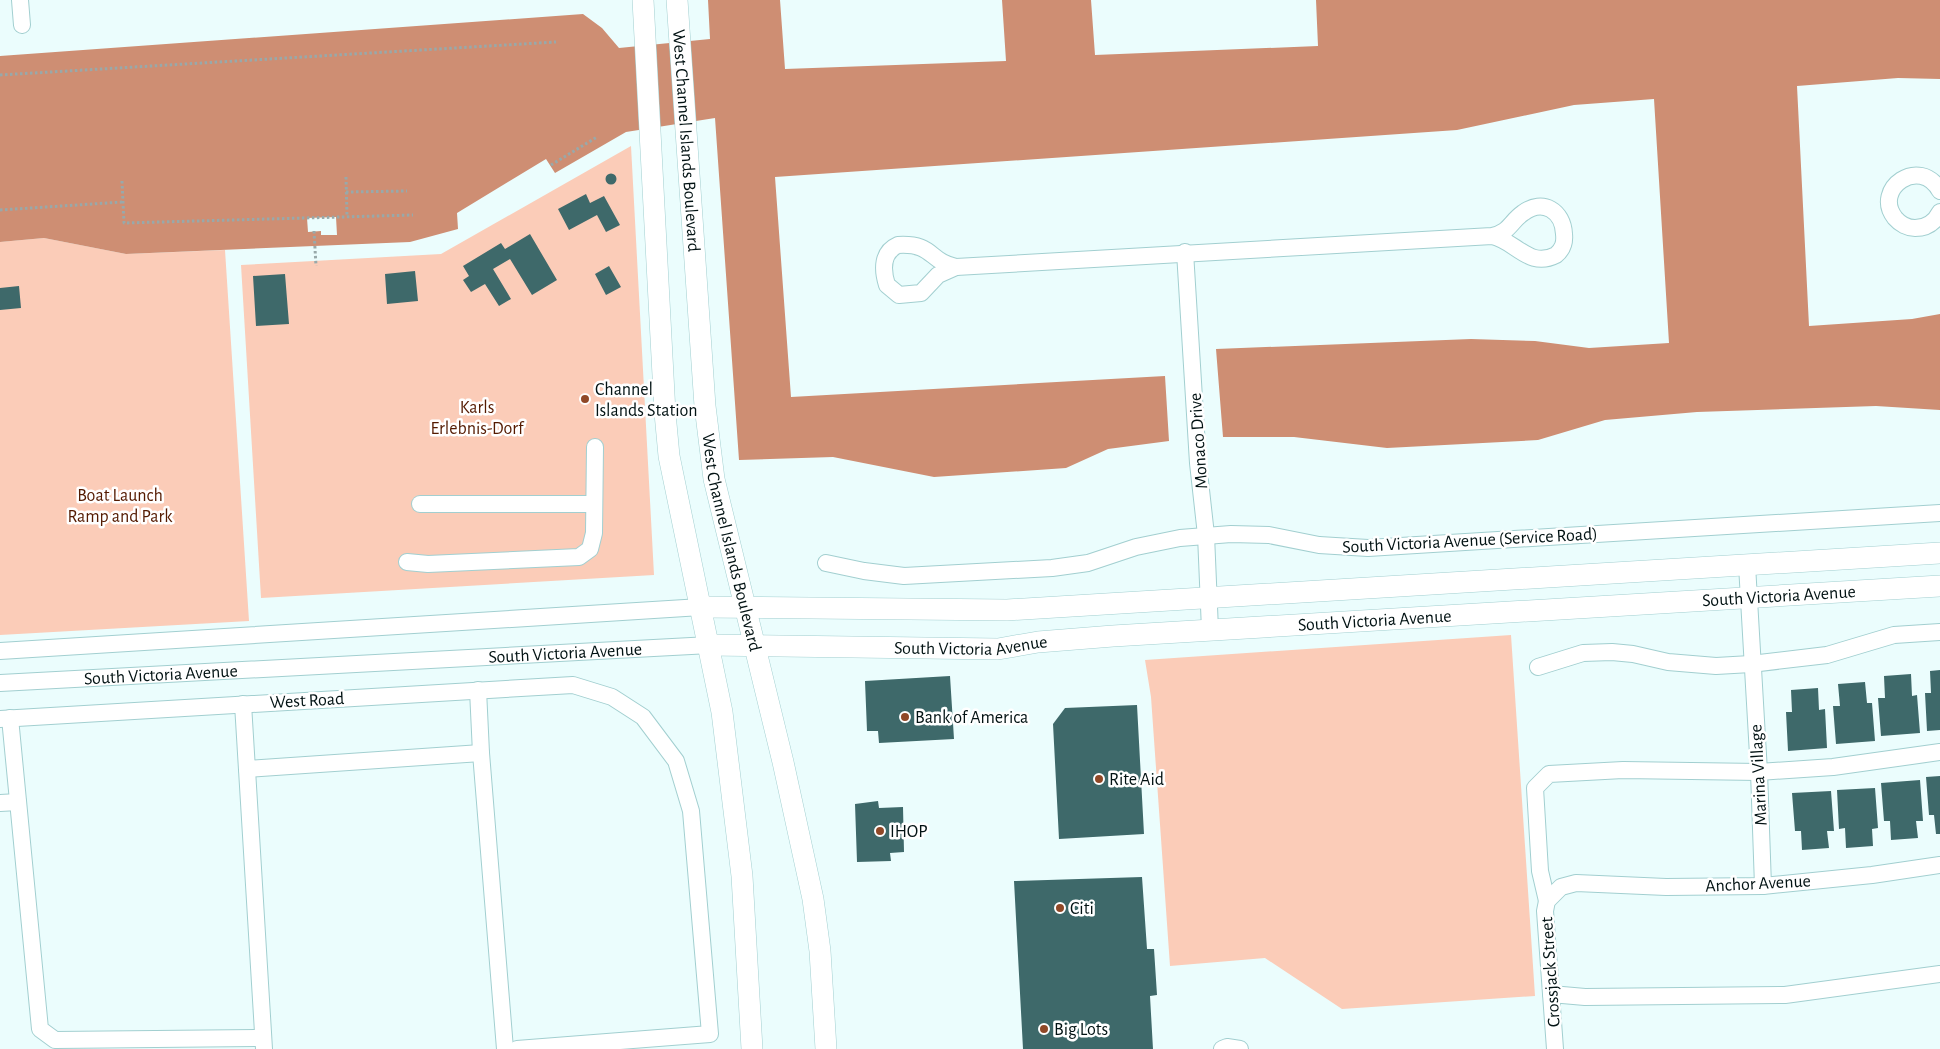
<svg xmlns="http://www.w3.org/2000/svg" width="1940" height="1049" viewBox="0 0 1940 1049" font-family="'Alegreya Sans',sans-serif">
<rect width="100%" height="100%" fill="#ebfdfd"/>
<path fill="#fbccb8" d="M631 146 654 575 261 598 241 265 441 254Z
M44 238 126 254 225 250 249 621 0 635V242Z
M1511 635 1535 996 1342 1009 1265 958 1170 966 1151 697 1145 660Z"/>
<path fill="#ce8e73" d="M708 0H780L785 69 1006 61 1002 0H1091L1095 55 1318 46 1316 0H1940V79L1898 78 1797 86 1809 326 1912 319 1940 314V410L1876 406 1697 412 1605 420 1538 440 1387 448 1294 437H1223L1216 349 1471 339 1535 341 1589 348 1669 343 1654 99 1574 105 1457 130 775 177 791 397 1165 376 1169 441 1108 449 1066 468 934 477 833 457 739 460 715 118 626 132 555 173 546 159 457 213 458 229 410 242 126 254 44 238 0 242V56L583 14 602 28 619 48 710 39Z"/>
<path fill="#ebfdfd" d="M336 217 337 235H321V231L308 232 307 218Z"/>
<path fill="#3e696a" d="M605.5 179a5.5 5.5 0 1 1 11 0a5.5 5.5 0 1 1-11 0Z
M586 194 590 203 604 196 620 225 606 232 597 215 569 230 558 209Z
M530 234 557 280 532 295 510 259 493 269 511 299 499 306 485 284 471 292 463 280 469 276 463 266 501 243 505 249Z
M609 266 621 287 606 295 595 274Z
M415 271 418 301 387 304 385 274Z
M285 274 289 324 256 326 253 276Z
M19 286 21 308 0 310V288Z
M1940 670V730L1927 731 1925 693H1931L1930 671Z
M1911 674 1912 696 1917 695 1920 733 1881 736 1878 698H1885L1884 676Z
M950 676 954 739 879 743 878 731H867L865 681Z
M1865 682 1867 703H1872L1875 741 1836 744 1833 706H1840L1838 684Z
M1818 688 1819 710 1825 709 1827 748 1788 751 1786 712H1792L1791 690Z
M1137 705 1144 834 1059 839 1053 724 1065 708Z
M1940 776V834H1936L1934 815H1929L1926 777Z
M1920 780 1923 821H1916L1918 838 1891 840 1890 821H1884L1881 783Z
M1875 788 1878 828 1872 829 1873 846 1846 848 1845 828 1839 829 1837 790Z
M1831 791 1834 831H1827L1829 848 1802 850 1801 831H1795L1792 793Z
M878 801 879 808 903 807 904 852 890 853 891 861 857 862 855 804Z
M1142 877 1147 949H1154L1157 995 1150 996 1153 1049H1023L1014 881Z"/>
<g fill="none" stroke-linecap="round" stroke-linejoin="round">
<g stroke="#a2cfd0" stroke-width="18">
<g id="minor">
<path d="M20 0 22 25"/>
<path d="M1940 191C1920 155 1872 189 1895 218 1900 224 1908 228 1915 228 1927 228 1935 222 1940 212"/>
<path d="M898 245C934 243 928 261 956 267L938 275 921 293 899 295 887 285C882 269 882 252 898 245Z"/>
<path d="M1185 252 1198 463 1206 535 1210 630"/>
<path d="M956 267 1492 236C1510 232 1510 222 1523 213 1543 198 1563 211 1564 234 1565 243 1563 249 1556 255 1529 269 1516 241 1492 236"/>
<path d="M420 504H594"/>
<path d="M407 562 428 564 579 557 590 549 594 533 595 447"/>
<path d="M826 563 864 571 904 576 1052 568 1088 563 1136 547 1180 538 1231 534 1269 535 1319 545 1368 548 1940 513"/>
<path d="M1747 565 1759 772 1763 886"/>
<path d="M0 651 701 607"/>
<path d="M1538 667 1583 653 1612 652 1633 654 1668 662 1716 666 1751 664 1827 655 1894 635 1940 632"/>
<path id="s1" d="M0 683 710 645"/>
<path d="M478 690 481 753 505 1049"/>
<path d="M243 704 264 1049"/>
<path d="M10 718 40 1029 55 1040 263 1038"/>
<path d="M0 719 573 685 612 697 643 717 676 761 691 811 710 1034 517 1049"/>
<path d="M247 769 481 753"/>
<path d="M0 803 18 802"/>
<path d="M1547 901 1540 871 1535 788 1549 774 1623 770 1759 772 1833 767 1940 752"/>
<path d="M1551 994 1585 997 1785 995 1940 974"/>
<path d="M1222 1049 1227 1047 1240 1049"/>
<path d="M1555 1049 1545 911 1547 901 1561 887 1576 883 1666 887 1763 886 1872 875 1940 865"/>
</g>
</g>
<g stroke="#a2cfd0" stroke-width="22">
<g id="major">
<path d="M643 0 665 413 669 456 722 712 742 876 752 1049"/>
<path id="s2" d="M677 0 705 406 714 479 783 762 813 899 820 951 826 1049"/>
<path d="M701 607 1007 610 1940 553"/>
<path id="s3" d="M710 645 998 649 1038 642 1113 636 1940 586"/>
</g>
</g>
<path stroke="#98a9aa" stroke-width="3" stroke-dasharray="2.5 2.5" stroke-linecap="butt" d="M0 75 556 42
M551 165 597 137
M346 177 347 217
M122 181 124 223 413 215
M346 192 407 191
M0 210 123 202
M314 231 316 266"/>
<use href="#minor" stroke="#fff" stroke-width="16"/>
<use href="#major" stroke="#fff" stroke-width="21"/>
</g>
<g fill="#904827" stroke="#fff" stroke-width="2">
<circle cx="585" cy="399" r="5"/>
<circle cx="905" cy="717" r="5"/>
<circle cx="1099" cy="779" r="5"/>
<circle cx="880" cy="831" r="5"/>
<circle cx="1060" cy="908" r="5"/>
<circle cx="1044" cy="1029" r="5"/>
</g>
<g text-anchor="middle" stroke-width="5" stroke-linejoin="round" paint-order="stroke">
<g font-size="18" fill="#021213" stroke="#fff">
<text dy="6" stroke="none"><textPath href="#s2" startOffset="141">West Channel Islands Boulevard</textPath></text>
<text transform="translate(1198 441) rotate(-94)" y="6">Monaco Drive</text>
<text transform="translate(1470 540) rotate(-3)" y="6">South Victoria Avenue (Service Road)</text>
<text dy="6" stroke="none"><textPath href="#s2" startOffset="546">West Channel Islands Boulevard</textPath></text>
<text dy="6" stroke="none"><textPath href="#s3" startOffset="1071">South Victoria Avenue</textPath></text>
<text dy="6" stroke="none"><textPath href="#s3" startOffset="666">South Victoria Avenue</textPath></text>
<text dy="6" stroke="none"><textPath href="#s3" startOffset="261">South Victoria Avenue</textPath></text>
<text dy="6" stroke="none"><textPath href="#s1" startOffset="566">South Victoria Avenue</textPath></text>
<text dy="6" stroke="none"><textPath href="#s1" startOffset="161">South Victoria Avenue</textPath></text>
<text transform="translate(307 700) rotate(-3)" y="6">West Road</text>
<text transform="translate(1758 775) rotate(-93)" y="6">Marina Village</text>
<text transform="translate(1758 883) rotate(-3)" y="6">Anchor Avenue</text>
<text transform="translate(1550 972) rotate(-94)" y="6">Crossjack Street</text>
</g>
<g font-size="18" fill="#021213" stroke="#fff" text-anchor="start">
<text x="595" y="395">Channel<tspan x="595" dy="21">Islands Station</tspan></text>
<text x="915" y="723">Bank of America</text>
<text x="1109" y="785">Rite Aid</text>
<text x="890" y="837">IHOP</text>
<text x="1070" y="914">Citi</text>
<text x="1054" y="1035">Big Lots</text>
</g>
<g font-size="18" fill="#541a00" stroke="#fff">
<text x="477" y="413">Karls<tspan x="477" dy="21">Erlebnis-Dorf</tspan></text>
<text x="120" y="501">Boat Launch<tspan x="120" dy="21">Ramp and Park</tspan></text>
</g>
</g>
</svg>
